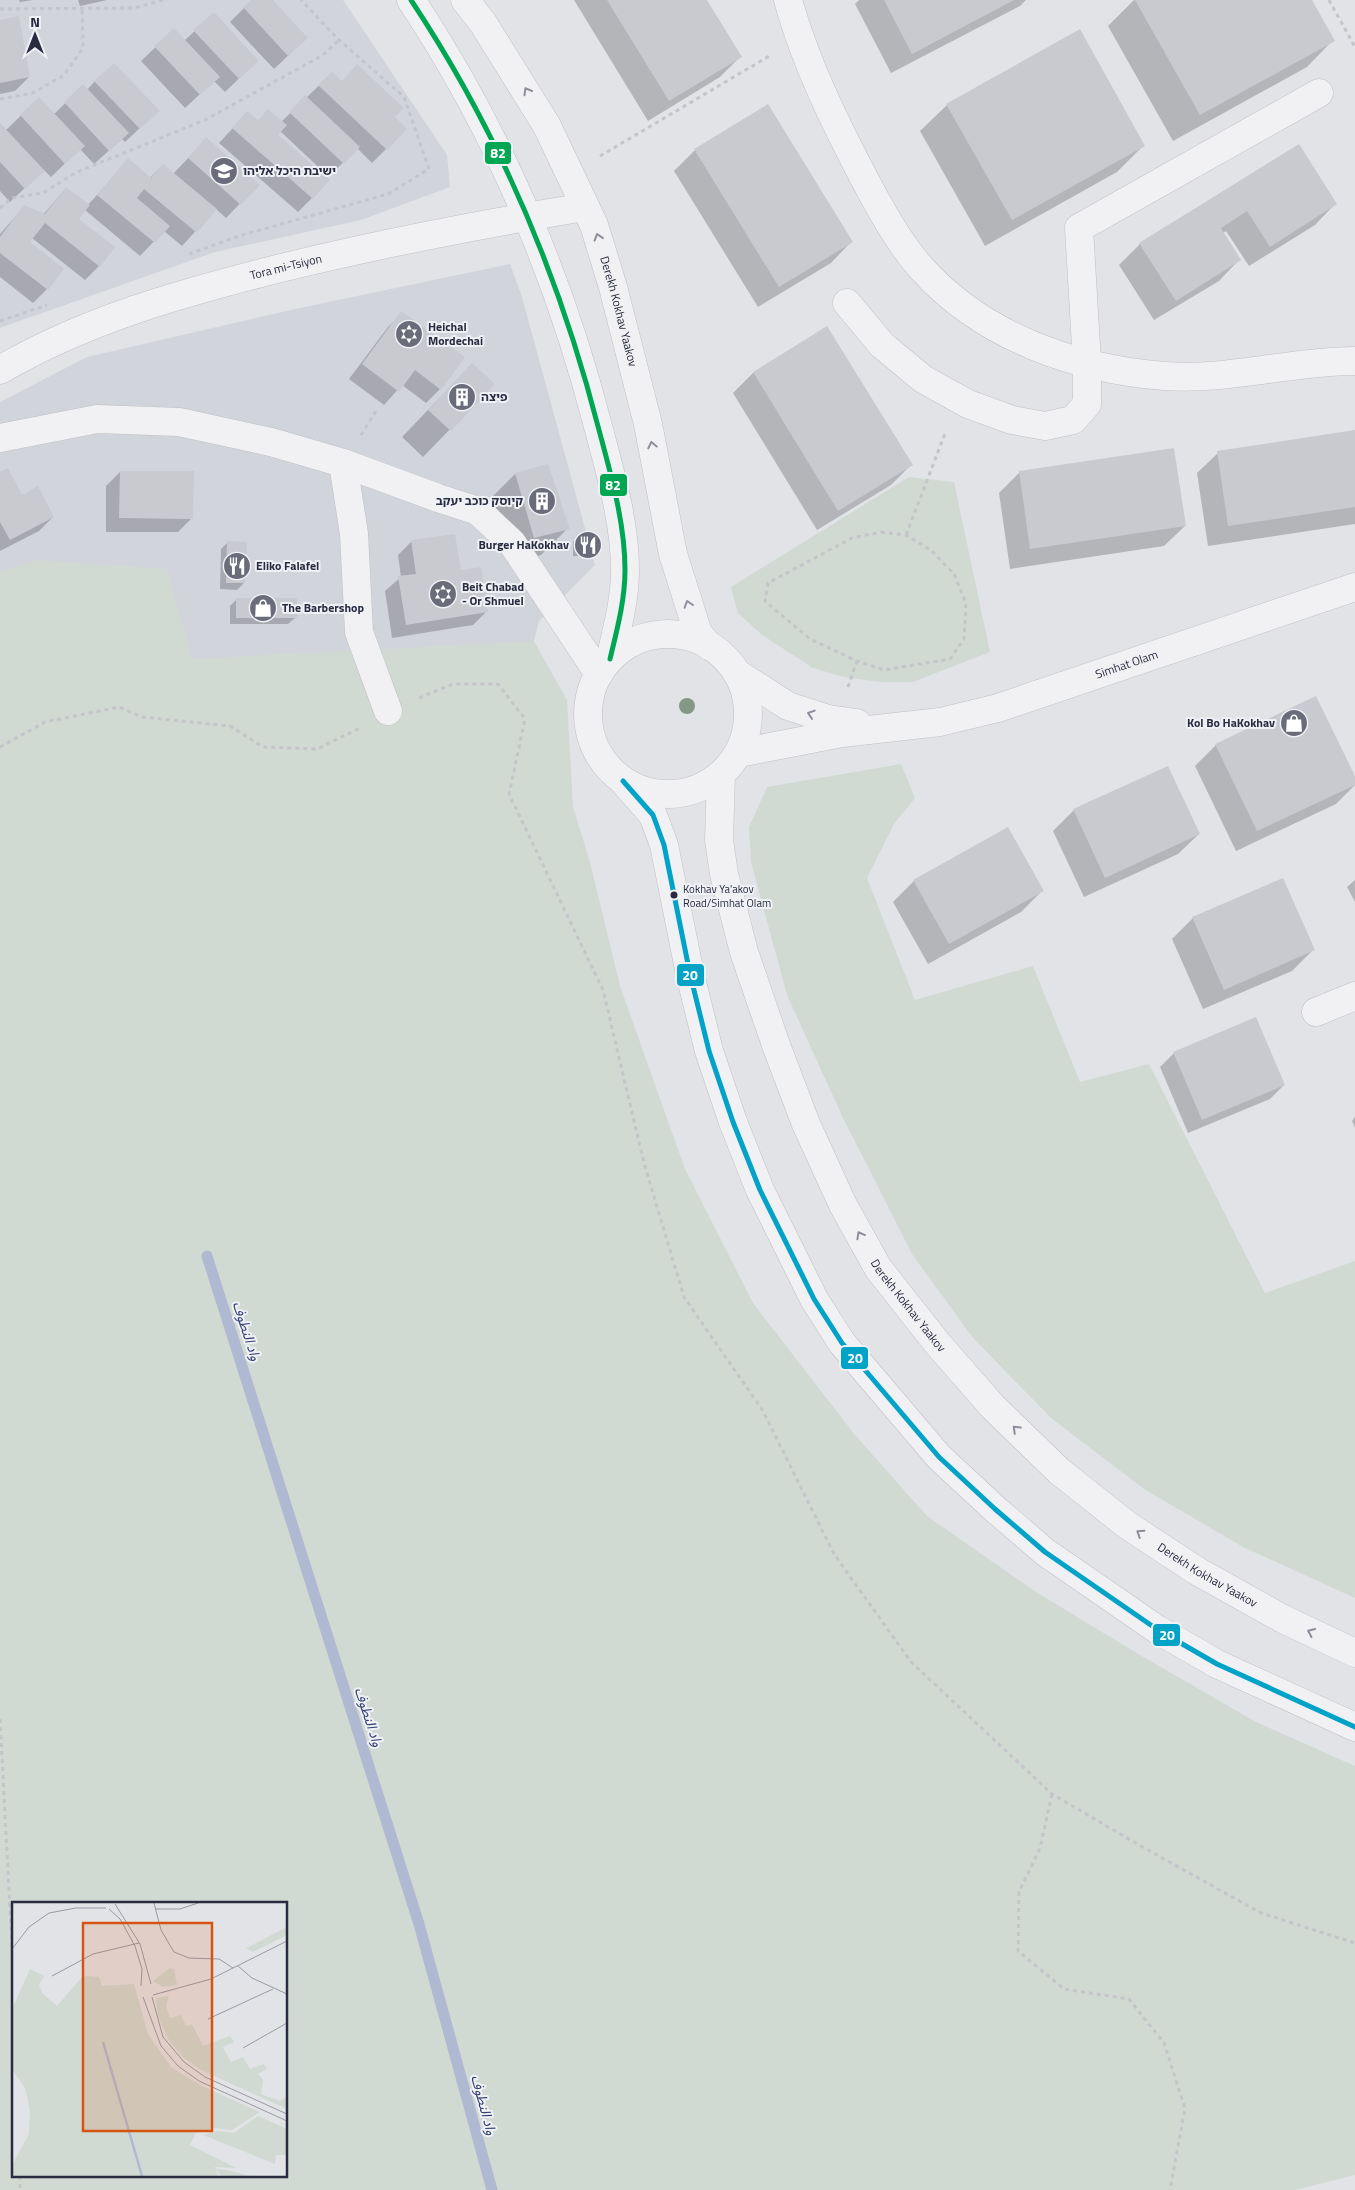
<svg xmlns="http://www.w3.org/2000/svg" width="1355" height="2190" viewBox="0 0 1355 2190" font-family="'Titillium Web','Noto Sans Arabic','Noto Sans Hebrew',sans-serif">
<rect width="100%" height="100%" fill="#e2e3e7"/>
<path fill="#d2d4dc" d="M0 0H343L447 155 450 187 361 220 215 252 0 328Z
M510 264 522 297 595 565 539 621 507 748 0 754V402L87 357 300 308Z"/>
<path fill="#d0dad2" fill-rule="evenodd" d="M909 477 954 482 990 652 913 682H880L844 677 813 668 762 635 738 613 731 587Z
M37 560 167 569 192 659 534 641 567 700 573 807 590 862 620 986 685 1169 753 1303 855 1435 927 1516 1036 1592 1140 1655 1256 1722 1355 1766V2175L1295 2190H0V572ZM14 1904H286V2176H14Z
M901 764 915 798 894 824 867 878 915 1000 1033 966 1080 1082 1149 1064 1265 1293 1355 1261V1598L1243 1547 1144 1489 1051 1418 973 1338 912 1254 843 1118 787 995 751 862 749 827 767 787Z"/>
<path fill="#0003" d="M19 0H33L20 2Z
M78 0H107L80 6Z
M252 0H271L292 52 274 69 230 22Z
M574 0H706L740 57 720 77 648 121Z
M859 0H1026L1020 6 891 73 855 4Z
M1134 0H1311L1333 40 1307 67 1173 141 1108 26Z
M213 14 257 61 225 92 214 81 185 108 141 61 174 30 184 41Z
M0 21 29 77 15 91 0 94Z
M332 73 341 82 393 117 386 149 372 163 357 148 329 177 280 131 276 135 312 198 298 212 219 143 247 113 257 121 281 122Z
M95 81 158 111 125 142 122 139 94 164 80 149 51 177 44 170 10 202 0 191V124L6 130 39 98 54 114 83 86 87 90Z
M947 105 1144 145 1117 172 985 246 920 131Z
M1298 145 1335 204 1315 225 1249 266 1226 231 1223 233 1239 260 1219 281 1154 320 1119 265 1140 244Z
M695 150 851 242 831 263 758 307 674 171Z
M193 153 258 185 226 218 216 209 182 246 164 231 140 256 85 210 77 219 99 266 85 280 32 238 28 242 47 289 33 303 0 277V234L24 207 43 215 66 188 88 205 128 160 150 178 163 165 173 174Z
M402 313 440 389 426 403 402 385 384 405 349 379 388 327Z
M827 328 911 465 891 485 817 530 733 393 753 373Z
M472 364 494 384 423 457 402 437Z
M1355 432V524L1208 546 1197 473 1218 453Z
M120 472 192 518 178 532H106V486Z
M1020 472 1185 526 1164 546 1010 569 999 493Z
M0 474 22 496 53 517 39 531 0 551Z
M515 474 568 528 541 555 508 564 489 500Z
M579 536 595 549 588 556H573V542Z
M412 541 460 571 487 611 473 625 392 638 385 591 401 577 398 555Z
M228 542 244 583 237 590 220 589 221 549Z
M237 599 295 618 288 624H230V606Z
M1216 745 1355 779V785L1336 804 1236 851 1195 766Z
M1168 767 1199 834 1178 854 1084 897 1053 831 1074 810Z
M1355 880V902L1347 887Z
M914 881 1042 891 1021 912 928 964 893 902Z
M1193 918 1313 950 1292 971 1203 1009 1172 939Z
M1174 1053 1284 1085 1270 1099 1188 1133 1160 1067Z
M1355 1117V1128L1352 1121Z"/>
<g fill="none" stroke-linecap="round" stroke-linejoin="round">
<path stroke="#b0b9d2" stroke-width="11" d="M207 1256 419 1924 492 2190"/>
</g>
<path fill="#c9cacf" d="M251 0H273L308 38 288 56 243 7Z
M607 0H707L742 57 669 101Z
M884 0H1014L912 54Z
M1135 0H1312L1335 41 1200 115Z
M214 12 259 61 239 79 193 30Z
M19 16 30 77 0 83V20Z
M174 28 220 77 200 95 154 46Z
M1080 29 1145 146 1012 220 946 104Z
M114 63 160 111 140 129 94 81Z
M357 64 404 108 395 117 407 129 387 150 318 85 332 72 342 81Z
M83 84 129 133 109 151 64 102Z
M305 95 360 147 344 164 289 112Z
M39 97 85 146 65 164 20 115Z
M768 104 853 242 779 287 694 149Z
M268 109 287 125 278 135 330 180 313 199 232 128 247 111 258 120Z
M0 123 45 171 25 189 0 162Z
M206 137 260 185 241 205 188 158Z
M1299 144 1337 204 1270 247 1247 211 1221 228 1241 260 1176 301 1139 243Z
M128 158 151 178 163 164 217 209 197 233 144 189 137 198 170 226 155 243 97 195Z
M66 187 90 205 79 219 115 247 100 267 45 223 30 242 64 269 48 290 0 253V237L24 205 45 214Z
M401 311 465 357 441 390 415 370 399 392 362 364Z
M827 326 913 465 838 511 753 372Z
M472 363 495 384 451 431 428 410Z
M1355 430V507L1228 526 1217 451Z
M1174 448 1186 526 1030 549 1019 471Z
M548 464 570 529 534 538 515 473Z
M8 468 22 495 38 486 54 517 10 540 0 522V472Z
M120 471H194L193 519 119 518Z
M455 534 461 570 481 567 488 612 406 625 398 576 416 574 411 540Z
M579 534H596V549H579Z
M227 541 247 542 245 583H226Z
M236 598H297V618H236Z
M1316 696 1355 776V785L1257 831 1215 744Z
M1168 766 1200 834 1105 878 1073 809Z
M1008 827 1044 891 949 944 913 880Z
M1283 878 1315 950 1224 990 1192 917Z
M1256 1017 1285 1085 1202 1120 1173 1052Z"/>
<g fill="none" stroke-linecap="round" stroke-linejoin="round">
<g stroke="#bfc0c4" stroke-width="29">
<g id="minor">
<path d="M411 0C498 131 560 278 599 430 611 475 625 523 625 570 625 600 617 630 610 659"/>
<path id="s1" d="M465 0 483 23 547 126 594 225 613 287 648 424 673 554 698 633 709 646"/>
<path d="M788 0C802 51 825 102 849 149 868 186 895 240 923 270 984 337 1075 369 1164 376 1227 381 1291 361 1355 361"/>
<path d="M847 303 882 345 923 379 968 404 1012 420 1045 426 1073 420 1087 404V363L1079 228 1319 93"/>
<path id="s2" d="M0 370C85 320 182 293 277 269 378 244 482 224 585 207"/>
<path d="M0 438 97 419 179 422 271 442 343 463 438 498 478 511 512 543 599 674"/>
<path d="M343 463 354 534 359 632 388 711"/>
<circle cx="668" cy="714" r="80"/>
<path d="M738 674 788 706 828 719 857 723"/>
<path id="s3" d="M739 753 842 733 940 722 998 708 1355 587"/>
<path id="s4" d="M721 775 719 840 724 874 744 952 776 1045 806 1124 843 1205 878 1268 937 1343 993 1407 1059 1471 1127 1525 1197 1571 1283 1619 1355 1653"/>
<path d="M623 781 653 815 664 845 690 974 709 1051 733 1122 760 1190 814 1299 842 1343 939 1457 995 1509 1045 1552 1158 1630 1217 1664 1355 1727"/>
<path d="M1316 1012 1355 996"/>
</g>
</g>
<path stroke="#c4c4ca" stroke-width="3" stroke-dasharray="4 4" stroke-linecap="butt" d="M1329 0 1355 47
M0 9 134 8 163 0
M0 99 33 93 64 75 83 48 82 8
M600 156 771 55
M0 208 12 198 43 193 77 172 205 120 323 55 339 40
M189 254 239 236 388 194 429 169 404 97 339 40 301 0
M0 321 47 305
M361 435 378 408
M881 532 906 535 932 551 954 574 966 603 964 639 950 659 884 670 857 661 810 639 765 601 768 583 852 538Z
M906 535 946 431
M848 687 857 661
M419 698 453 684H498L525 719 509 794 603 990 644 1163 684 1297 763 1411 834 1554 911 1662 1052 1794 1139 1845 1261 1913 1355 1943
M0 747 45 722 119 707 142 717 230 726 263 747 317 749 360 728
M0 1719 14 1985
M1052 1794 1040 1848 1019 1892 1018 1951 1064 1989 1129 1999 1164 2043 1185 2108 1170 2190
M20 2176V2190"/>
<use href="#minor" stroke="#f1f1f4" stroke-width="28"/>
<g stroke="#f0f1f6" stroke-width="9">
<path id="bus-1" d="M411 0C498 131 560 278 599 430 611 475 625 523 625 570 625 600 617 630 610 659"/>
</g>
<g stroke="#f0f1f6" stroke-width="9">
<path id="bus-2" d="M623 781 653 815 664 845 690 974 709 1051 733 1122 760 1190 814 1299 842 1343 939 1457 995 1509 1045 1552 1158 1630 1217 1664 1355 1727"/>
</g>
<use href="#bus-1" stroke="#00a651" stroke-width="5"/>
<use href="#bus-2" stroke="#02a3c7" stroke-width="5"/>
</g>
<circle fill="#839986" cx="687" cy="706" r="8"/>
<defs><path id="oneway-chevron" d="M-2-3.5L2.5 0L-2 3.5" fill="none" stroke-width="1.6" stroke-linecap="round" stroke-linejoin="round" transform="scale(1.25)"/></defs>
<g stroke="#8d8e9a">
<use href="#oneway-chevron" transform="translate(527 91) rotate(-120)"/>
<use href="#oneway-chevron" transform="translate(598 237) rotate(-107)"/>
<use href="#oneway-chevron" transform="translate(652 445) rotate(-102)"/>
<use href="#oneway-chevron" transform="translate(688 604) rotate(-108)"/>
<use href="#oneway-chevron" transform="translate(811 714) rotate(-162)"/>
<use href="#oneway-chevron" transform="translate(860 1235) rotate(-119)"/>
<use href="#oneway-chevron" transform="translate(1016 1429) rotate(-136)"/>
<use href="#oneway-chevron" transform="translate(1140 1533) rotate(-147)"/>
<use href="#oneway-chevron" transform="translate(1311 1632) rotate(-155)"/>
</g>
<defs>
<g id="university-disc" transform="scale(1.4375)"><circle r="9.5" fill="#6a6c7a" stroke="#f0f1f6"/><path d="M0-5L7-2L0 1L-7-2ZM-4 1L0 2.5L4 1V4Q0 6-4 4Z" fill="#fff"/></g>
<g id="synagogue-disc" transform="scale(1.4375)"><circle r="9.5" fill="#6a6c7a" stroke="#f0f1f6"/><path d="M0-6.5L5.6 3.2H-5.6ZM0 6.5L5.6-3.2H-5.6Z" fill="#fff"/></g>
<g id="building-disc" transform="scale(1.4375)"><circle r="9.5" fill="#6a6c7a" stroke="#f0f1f6"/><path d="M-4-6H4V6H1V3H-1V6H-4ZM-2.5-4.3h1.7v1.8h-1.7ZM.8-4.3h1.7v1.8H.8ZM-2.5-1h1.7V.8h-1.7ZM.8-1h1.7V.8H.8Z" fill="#fff"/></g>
<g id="restaurant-disc" transform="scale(1.4375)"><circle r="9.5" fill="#6a6c7a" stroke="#f0f1f6"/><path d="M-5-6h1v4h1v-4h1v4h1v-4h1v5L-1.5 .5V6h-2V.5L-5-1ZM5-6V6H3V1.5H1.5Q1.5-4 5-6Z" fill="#fff"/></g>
<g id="shop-disc" transform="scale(1.4375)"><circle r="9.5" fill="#6a6c7a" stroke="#f0f1f6"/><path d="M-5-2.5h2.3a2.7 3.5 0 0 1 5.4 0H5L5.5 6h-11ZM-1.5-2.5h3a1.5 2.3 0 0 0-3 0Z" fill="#fff"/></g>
</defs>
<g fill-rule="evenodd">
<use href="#university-disc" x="224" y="171"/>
<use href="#synagogue-disc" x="409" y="334"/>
<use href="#building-disc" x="462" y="397"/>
<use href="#building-disc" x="542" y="501"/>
<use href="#restaurant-disc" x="588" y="545"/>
<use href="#restaurant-disc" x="237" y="566"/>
<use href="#synagogue-disc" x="443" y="594"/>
<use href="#shop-disc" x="263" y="608"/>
<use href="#shop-disc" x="1294" y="723"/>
</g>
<circle fill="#292c40" stroke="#f0f1f6" stroke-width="2" cx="674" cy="895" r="4.5"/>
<g text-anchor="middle" stroke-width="4" stroke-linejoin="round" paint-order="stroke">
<g font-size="11" fill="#292c40" stroke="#f0f1f6" text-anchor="start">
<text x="683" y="893">Kokhav Ya'akov<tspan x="683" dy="14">Road/Simhat Olam</tspan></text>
</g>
<g font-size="12" font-weight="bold" fill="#292c40" stroke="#f0f1f6" text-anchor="start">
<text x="243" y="175">ישיבת היכל אליהו</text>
<text x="428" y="331">Heichal<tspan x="428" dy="14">Mordechai</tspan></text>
<text x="481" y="401">פיצה</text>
<text x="523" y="505" text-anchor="end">קיוסק כוכב יעקב</text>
<text x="569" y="549" text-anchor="end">Burger HaKokhav</text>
<text x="256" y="570">Eliko Falafel</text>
<text x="462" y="591">Beit Chabad<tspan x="462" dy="14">- Or Shmuel</tspan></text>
<text x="282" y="612">The Barbershop</text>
<text x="1275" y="727" text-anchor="end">Kol Bo HaKokhav</text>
</g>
<g font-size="12" fill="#292c40" stroke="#f0f1f6">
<text dy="4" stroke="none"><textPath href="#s2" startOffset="305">Tora mi-Tsiyon</textPath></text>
<text dy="4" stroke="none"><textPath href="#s1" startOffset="350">Derekh Kokhav Yaakov</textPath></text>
<text dy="4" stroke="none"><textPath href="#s3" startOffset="399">Simhat Olam</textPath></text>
<text dy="4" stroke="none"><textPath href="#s4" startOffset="572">Derekh Kokhav Yaakov</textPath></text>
<text dy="4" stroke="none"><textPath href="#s4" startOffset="978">Derekh Kokhav Yaakov</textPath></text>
</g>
<g font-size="14" font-style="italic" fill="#334274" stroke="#f0f1f6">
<text transform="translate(247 1331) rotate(72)" y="5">واد النطوف</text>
<text transform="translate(369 1717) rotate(72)" y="5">واد النطوف</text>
<text transform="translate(484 2105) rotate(75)" y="5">واد النطوف</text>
</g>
</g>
<g transform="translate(12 1902)">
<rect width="275" height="275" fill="#e2e3e7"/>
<path d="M275 25V33L241 50 234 46ZM158 66 162 67 165 83 151 85 141 79ZM18 67 32 74 27 83 30 91 45 104 69 76 75 74 87 75 90 84 122 82 136 132 159 165 190 184 248 210 220 228 203 226 184 231 178 243 224 266 203 265 206 274H1L0 263 17 232 18 208 13 186 0 167V107ZM157 94 154 104 158 116 169 113 174 124 180 122 191 144 218 134 222 140 211 145 219 160 231 155 238 167 252 162 255 167 246 172 251 178 249 192 267 199 275 195V207L189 168 171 155 158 140 146 115 144 96ZM246 214 275 227V253H264L263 262 191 233 205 229 222 231ZM204 267 215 268 238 274H209Z" fill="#d0dad2"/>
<path fill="none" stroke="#b0b9d2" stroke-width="2.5" d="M91 140 130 274"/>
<path fill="none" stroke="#989aa4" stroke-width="1" d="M142 1 149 28 162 50 177 56 207 57 221 66M103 2 128 42 139 82M97 7 108 17 123 44 130 67 129 84M143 7H168L186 1M0 47 17 25 37 11 64 6H94M226 64 240 76 275 92M40 74 81 52 127 41M141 93 199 77 275 39M131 95 149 144 166 164 187 179 275 219M140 95 151 135 172 160 193 175 275 212M196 117 261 87M231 146 275 121"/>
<path fill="#d55411" fill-opacity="0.15" stroke="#d55411" stroke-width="2.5" d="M71 21H200V229H71Z"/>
<rect width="275" height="275" fill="none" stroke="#292c40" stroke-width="2.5"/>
</g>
<g stroke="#f0f1f6" stroke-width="2">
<rect x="484" y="141" width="28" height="24" rx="5" fill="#00a651"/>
<rect x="599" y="473" width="29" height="24" rx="5" fill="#00a651"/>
<rect x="676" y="963" width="29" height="24" rx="5" fill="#02a3c7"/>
<rect x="840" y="1346" width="29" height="24" rx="5" fill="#02a3c7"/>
<rect x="1152" y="1623" width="29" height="24" rx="5" fill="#02a3c7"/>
</g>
<g font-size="14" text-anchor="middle" font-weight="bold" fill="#fff">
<text x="498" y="158">82</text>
<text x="613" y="490">82</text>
<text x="690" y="980">20</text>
<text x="855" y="1363">20</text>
<text x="1167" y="1640">20</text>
</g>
<g transform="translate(35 35)" stroke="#f0f1f6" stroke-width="4" paint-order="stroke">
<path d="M0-4L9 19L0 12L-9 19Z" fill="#292c40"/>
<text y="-8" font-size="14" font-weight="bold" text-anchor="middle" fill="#292c40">N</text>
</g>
</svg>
